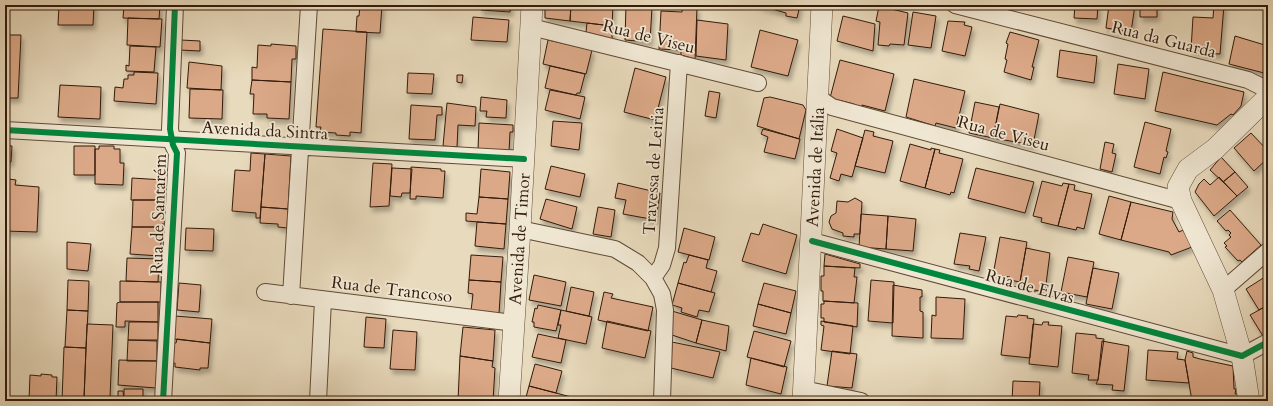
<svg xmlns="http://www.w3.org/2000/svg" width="1273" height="406" viewBox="0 0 1273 406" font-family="Cardo,serif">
<defs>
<filter id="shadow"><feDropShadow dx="2.5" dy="4.5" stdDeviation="2" flood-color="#0004"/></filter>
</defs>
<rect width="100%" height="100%" fill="#e8dabc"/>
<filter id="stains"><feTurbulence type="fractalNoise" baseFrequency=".005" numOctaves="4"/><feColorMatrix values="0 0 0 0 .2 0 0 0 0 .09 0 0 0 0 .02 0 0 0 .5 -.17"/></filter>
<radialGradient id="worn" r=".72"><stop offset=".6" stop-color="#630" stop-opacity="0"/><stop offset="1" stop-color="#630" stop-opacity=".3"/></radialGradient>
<path fill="#dca988" stroke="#321b0b" filter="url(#shadow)" d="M59 5H94L93 25H58Z
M124 5H160L159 19 123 18Z
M360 5H382L380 33 356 32 357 16H359Z
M481 5H511L510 12 481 10Z
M545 5H571L570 21 545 18Z
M571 5H613L612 26 570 21Z
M626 5 652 7 650 42 625 40Z
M682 5 697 8 695 59 681 55V50L659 49 661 11 682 12Z
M758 5H800L797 18 786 16V13Z
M1075 5H1098L1097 19 1074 18Z
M1109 5H1135L1131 32 1106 28Z
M1140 5H1157V17H1140Z
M1214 5H1224L1220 54 1202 53V51L1191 50 1193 17 1213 18Z
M879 6 908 13 904 45 890 44 889 46 878 45 880 22 876 21Z
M913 12 936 16 931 48 908 45Z
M843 16 875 24 873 51 837 41Z
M473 17 509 20 507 42 471 40Z
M128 18 162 19 160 47 127 45Z
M697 20 728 24 726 60 696 56Z
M948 21 965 22 964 25 972 27 965 56 942 51Z
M587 23 612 26V39L586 32Z
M323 29 367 32 361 133 350 132V136L336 135V133L320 132 321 127H316Z
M760 30 798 40 788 76 751 67Z
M1010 32 1039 40 1032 67H1034L1031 80 1004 72 1007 60 1005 59 1008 44 1006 43Z
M5 35H21L18 98H5Z
M1235 36 1268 46V74L1229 64Z
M181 40 200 41V51L180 50Z
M548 40 592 50 586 74 543 64Z
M271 44 296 46V59H292L291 82 252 80V67L257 68 258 45 271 46Z
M130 46 156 47 154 72 126 71V65L129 66Z
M1060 50 1097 56 1094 83 1057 77Z
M840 60 894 74 885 111 862 105 861 109 853 107 854 104 830 98Z
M189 62 222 66 221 90 187 88Z
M1118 64 1149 69 1145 99 1114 94Z
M550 66 585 74 580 93H577L576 95 545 88Z
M635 68 666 77 655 120 624 112Z
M134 72 158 73 156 104 114 101 115 87 123 88 124 79H128V75H134Z
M1163 72 1244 92 1241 106 1233 115 1231 114 1217 125 1155 111Z
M408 73 434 74 432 94 407 93Z
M457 75H463L462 83 457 82Z
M914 79 965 91 956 128 936 123 935 126 906 117Z
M252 80 291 82 289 119 267 118V114H253L254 94H250Z
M60 85 101 87 100 119 58 117Z
M190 89 223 90 222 119 189 118Z
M550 90 585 97 580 119 545 110Z
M709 91 720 93 716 118 705 116Z
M481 97 507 100 506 118 486 117 487 111H480Z
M770 97 803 105 806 110 799 139 757 126 764 98Z
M975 102 999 107 993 138 969 133Z
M447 103 476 107 475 126 458 125 457 147 443 146Z
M1000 104 1039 114 1033 145 993 138Z
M411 105 442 107V115H437L435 140 409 139Z
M553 121 582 123 579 150 551 146Z
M1145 122 1171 129 1166 151 1168 152 1166 158 1164 157 1160 174 1134 167Z
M479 123 513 125V132H510L509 152 478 150Z
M763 129 800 139 795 159 764 152 768 137 761 134Z
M837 129 863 138 852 177 841 174 839 181 830 178 837 153 831 151Z
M865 130 874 132 873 136 893 141 885 173 855 166Z
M1251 133 1268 151V158L1254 171 1234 148Z
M1105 142 1114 144 1112 153 1116 154 1112 172 1100 169Z
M910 144 931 150V148L935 149 925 188 900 181Z
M5 145 12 146 11 162H5Z
M74 146H95V175H74Z
M99 146H114V149H120V163H124L123 185 95 184V149H99Z
M935 149 940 150 939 153 963 159 954 193 951 192 950 195 925 188Z
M251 153 265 154 260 218H256V213L232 211 235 170 250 171Z
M265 154 291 156 288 209 261 207Z
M1221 157 1235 172 1223 182 1210 170Z
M373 163 392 164 389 206 370 207Z
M551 166 585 174 580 197 545 189Z
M411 167 441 169V171H445L443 198 416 196V199H410Z
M392 168 412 169 410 193H402L401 197 390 196Z
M976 168 1034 182 1025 213 968 198Z
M481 169 510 172 508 199 479 197Z
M1235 172 1248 187 1237 196 1223 182Z
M1219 177 1237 196 1214 216 1195 192 1199 184 1204 179 1210 185Z
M132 178 164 180 163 200H131Z
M9 179 16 180 15 185 39 187 37 232 5 231V185H9Z
M1042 181 1062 186 1063 183 1069 184 1058 226 1041 222 1042 218 1033 216Z
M618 183 660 193 656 220 623 214 626 200 615 198Z
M1069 184 1075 185 1074 190 1092 194 1084 229 1077 227 1076 230 1058 226Z
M1109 196 1131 202 1121 240 1099 234Z
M479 197 508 199 506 224 466 221V213L477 214Z
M855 198 862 202 860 234H854V237L843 236V233L832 229 829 222 831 216 836 213 837 201 848 202Z
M546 199 577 207 572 229 540 219Z
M133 200H167L165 224H162V227H132Z
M1131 202 1173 212 1172 219 1179 232 1183 230 1192 247 1171 255 1169 252 1121 240Z
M261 207 288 209 287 228 278 227V224L260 223Z
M598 207 615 210 611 237 593 234Z
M1230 210 1261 245 1242 262 1240 260 1238 261 1225 247 1227 246 1224 243 1231 237 1229 235 1231 233 1228 230 1226 231 1217 221Z
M861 214 888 216 886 249 859 247Z
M888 216 916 219 913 251 886 249Z
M477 222 506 224 504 249 475 246Z
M763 224 797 235 786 274 742 261 751 233 759 235Z
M132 227H162L160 256 130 254Z
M186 228 214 229 213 251 185 250Z
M684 228 715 237 709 260 678 252Z
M960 233 986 237 979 271 969 269 970 266 954 264Z
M1000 237 1027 242 1020 282 1010 280V277L993 275Z
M67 242 91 244 88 271 67 269Z
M1026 248 1050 253 1045 292 1019 287Z
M825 254 860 264V268L824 266Z
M471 255 503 257 501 282 469 280Z
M689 255 708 260 706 268 717 271 711 292 678 283 684 262 686 263Z
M1068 257 1094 262 1087 297 1061 292Z
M127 258 159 259 158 282 126 281Z
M824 266 855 268 854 277H857L854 303 823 301V291H821V276H824Z
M1093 268 1119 273 1112 309 1086 304Z
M534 275 566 282 561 306 529 300Z
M1268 275V305L1259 310 1246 289Z
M68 280 89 281 88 311 67 310Z
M469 280 501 282 499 314 471 311 473 294 468 293Z
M871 280 894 282 893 323 868 321Z
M120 281 161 282V302H120Z
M179 283 201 285 199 312 177 310Z
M678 283 715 293 709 312 699 310 697 317 681 312 682 308 672 305Z
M764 283 796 291 791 313 758 304Z
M893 285 922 290V297H920V311L923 312V338L892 336Z
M571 287 594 292 589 316 566 311Z
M604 292 613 294 611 298 653 307 648 331 598 320Z
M936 297 965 299 963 339 931 338 932 315 936 316Z
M824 301 858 303 857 327 824 322V318H821V304H824Z
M120 302H158V322L125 321V327H116L117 303Z
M758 304 791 313 786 334 753 326Z
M538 305 561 310 556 331 534 327V322H532L535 308 537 309Z
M1268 305V333L1263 336 1250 315Z
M67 310 88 311 86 348 65 347Z
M561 310 592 317 586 344 558 338 561 325H558Z
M672 311 702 320 696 343 672 335Z
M1018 315 1028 316 1027 318 1034 319 1030 358 1001 355 1006 316 1017 317Z
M175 316 212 319 210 343 174 339Z
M366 317 386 319 384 348 364 347Z
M702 320 729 326 726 351 696 343Z
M607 321 651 331 645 358 602 348Z
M821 321 853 326 850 354 821 350 824 326 821 325Z
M129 322H158V340H128Z
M1043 322H1049L1048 325 1062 326 1058 367 1029 364 1033 324 1042 325Z
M87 324 113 325 110 398 84 397Z
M463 327 495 330 493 361 460 356Z
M393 330 417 332 415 370 390 369Z
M754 331 791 341 784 367 747 357Z
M1076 333 1096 335V338L1104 339 1098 380H1088L1089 375 1072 373Z
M538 334 566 340 561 363 532 357Z
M177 339 210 343 208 368H200V370L175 367V363H173L174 343H176Z
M128 340 157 341V361H127Z
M1102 341 1129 346 1124 391 1112 390 1113 385 1096 384 1098 380Z
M672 342 720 352 713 378 671 368Z
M64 347 86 348 84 401H62Z
M1148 350 1178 352 1177 359 1185 360 1189 383 1146 380Z
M832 351 857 354 852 388 827 386Z
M1187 351 1193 353V357L1200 359 1233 366 1234 389H1236L1235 394H1238V401H1192L1185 360Z
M460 356 493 361 492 367 495 368 493 401H458Z
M751 358 787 367 781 394 746 385Z
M119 360 157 361 156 388 118 385Z
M535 364 562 371 556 393 529 386Z
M41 374 52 375V377H57L56 401H29L30 375 41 376Z
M1013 381 1040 382 1039 401H1012Z
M529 386 556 393 586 401H525Z
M124 389H143V397H124Z
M118 391H123L124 401H118Z
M192 397 223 399V401H192Z"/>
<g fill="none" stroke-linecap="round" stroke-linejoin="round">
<g stroke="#604b37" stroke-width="18">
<path id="minor" d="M955 5 1248 80 1268 90
M531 27 758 83
M819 98 832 107 1181 201
M5 130 524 159
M520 229 615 249 638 263 653 278 662 294 665 310 662 401
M812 241 1242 356 1268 342
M653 278 662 265 667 248 679 63
M1223 290 1268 251
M265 292 514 323
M291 296 309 5
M803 389 861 401
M163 401 177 153 173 145 170 129 175 5
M318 401 323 300"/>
</g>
<g stroke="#604b37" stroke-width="22">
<path id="tertiary" d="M509 401 520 229 532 5
M803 401 822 5
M1249 401 1242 356 1223 290 1181 201 1178 187 1188 169 1215 149 1268 97"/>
</g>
<use href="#minor" stroke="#f0e7d3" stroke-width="16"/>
<use href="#tertiary" stroke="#f0e7d3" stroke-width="21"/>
<g stroke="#f0e7d3" stroke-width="8">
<path id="cycleway" d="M5 130 524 159
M812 241 1242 356 1268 342
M163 401 177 153 173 145 170 129 175 5"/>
</g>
<use href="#cycleway" stroke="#00873e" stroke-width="6"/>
</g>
<g text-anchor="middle" stroke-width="3.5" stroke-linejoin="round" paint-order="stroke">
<g font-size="17" fill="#321b0b" stroke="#f0e7d3">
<text transform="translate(649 36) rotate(14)" y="6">Rua de Viseu</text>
<text transform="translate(1164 39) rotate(14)" y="6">Rua da Guarda</text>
<text transform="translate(265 130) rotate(3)" y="6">Avenida da Sintra</text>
<text transform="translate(1004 133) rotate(15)" y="6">Rua de Viseu</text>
<text transform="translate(815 167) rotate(-87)" y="6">Avenida de Itália</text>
<text transform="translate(653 171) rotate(-86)" y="6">Travessa de Leiria</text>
<text transform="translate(158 214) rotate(-88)" y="6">Rua de Santarém</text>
<text transform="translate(519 239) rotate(-86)" y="6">Avenida de Timor</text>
<text transform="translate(1030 286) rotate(15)" y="6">Rua de Elvas</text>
<text transform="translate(392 289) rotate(7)" y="6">Rua de Trancoso</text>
</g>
</g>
<rect width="1273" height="406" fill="none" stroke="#e8dabc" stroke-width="20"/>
<rect x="6" y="6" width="1261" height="394" fill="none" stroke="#321b0b" stroke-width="2"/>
<rect x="10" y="10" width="1253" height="386" fill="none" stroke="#321b0b"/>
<rect width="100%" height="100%" filter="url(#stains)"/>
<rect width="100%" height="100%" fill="url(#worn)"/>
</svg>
